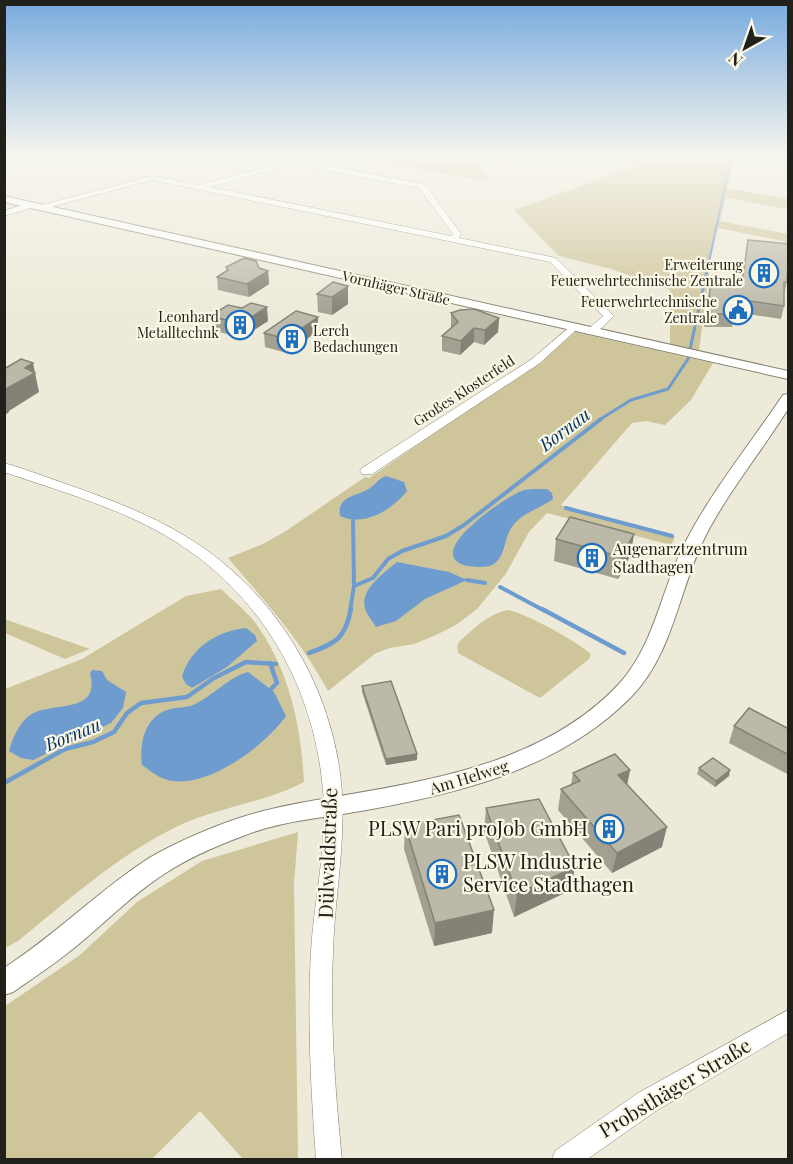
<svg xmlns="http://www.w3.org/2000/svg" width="793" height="1164" viewBox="0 0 793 1164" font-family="'Playfair Display',serif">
<rect width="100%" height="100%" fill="#edead9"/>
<path fill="#cfc59b" d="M329 154H467L489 179 482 180Z
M619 154H735L727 188 788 199V209L726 198 720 221 788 234V242L718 228 713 243 699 351 670 344V290L611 269 559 256 514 210 641 164Z
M575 332 713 363 691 400 665 425 646 421 632 423 561 505 675 537 671 545 547 513 529 532 505 575 477 609 456 625 436 635 414 644 390 648 376 653 328 691C302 642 264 600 228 558L263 544 286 531 365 477 369 478 543 359Z
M221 589C232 600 245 610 254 621 289 668 301 725 304 782 263 804 213 807 170 830 115 858 66 902 18 941L5 948V689L82 659 186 596Z
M509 610C529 615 576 641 591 654L589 659 540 698 458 653 457 645 461 640C476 627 489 613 509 610Z
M5 618 7 620 90 649 65 659 5 633Z
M298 832 294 884 298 1159H243L200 1111 152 1159H5V1006L80 955 137 902 202 861Z"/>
<path fill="#6e9ccf" d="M386 476 404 482 407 491C392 510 364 527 340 516 337 495 357 497 370 488 377 483 378 479 386 476Z
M538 489H547L552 493 553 499C540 509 521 513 512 527 504 537 506 556 494 564 487 568 476 567 467 566 419 555 507 495 524 490 528 489 534 489 538 489Z
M397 562 449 572 467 580 425 599 396 621 376 627C373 622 368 616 366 611 357 591 384 573 397 562Z
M246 628 255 635 257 641 227 667 192 688 186 684 182 677C190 648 217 631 246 628Z
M92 670 102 671 107 680 126 692 123 708 111 723 33 760 21 758 9 751C12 739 19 723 30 715 51 701 101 715 90 674Z
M248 672 274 692 286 716C265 746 201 795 162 778 155 775 148 769 142 765 139 742 145 716 170 709 177 707 186 708 193 705 213 696 227 678 248 672Z"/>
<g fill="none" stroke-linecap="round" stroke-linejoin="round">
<path stroke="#6e9ccf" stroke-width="2" d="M672 154 681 156
M707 271 732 154"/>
<path stroke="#6e9ccf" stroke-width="3" d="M599 420 631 400 668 389 688 359 707 270"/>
<path stroke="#6e9ccf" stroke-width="4" d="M566 508 672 536
M353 520 354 586
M467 580 485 583
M500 587 545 611
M350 611 354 586 373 578 388 559 402 551 446 536 464 525 601 419"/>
<path stroke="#6e9ccf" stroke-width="4.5" d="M542 609 624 653
M309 653C336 643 345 639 351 609
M270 663 277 683 271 689
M4 783 65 749 93 742 114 732 127 713 141 703 187 697 214 678 246 662 276 664"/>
<g stroke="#878474" stroke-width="1">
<path id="minor" d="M293 160 425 184 461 234 459 238 556 258 614 316 595 334H587V330L603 316 550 262 152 180 39 210 35 207 152 176 199 185ZM293 164 419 188 453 234 451 236 210 187Z
M31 202 35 205 34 207 4 216V211Z
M572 325 577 328 576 330 540 363 372 474H362L360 471 362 468 532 359Z
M4 463C26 469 48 478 69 485 109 499 149 514 185 536 267 585 324 671 339 766 349 828 335 889 333 951 330 1021 335 1090 342 1160H316C311 1090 307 1021 311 951 314 903 325 856 324 807 320 699 268 600 176 542 124 509 62 492 4 472Z
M788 1010V1033L656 1111 586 1160H552L555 1151 638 1093Z"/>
</g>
<g stroke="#878474" stroke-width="2">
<path id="major" d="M4 196 788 371V379L4 202Z
M788 394V409C760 454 725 495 702 543 678 595 672 655 631 697 557 772 449 796 349 813 313 819 277 822 243 836 216 846 188 858 164 874 133 894 108 920 80 943 59 961 36 976 13 992L4 995V968C54 936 95 894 143 862 166 847 192 836 217 826 261 808 306 802 352 794 446 778 551 757 619 684 656 643 661 588 686 541 713 489 751 443 783 395Z"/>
</g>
<use href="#minor" fill="#fff" fill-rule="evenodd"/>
<use href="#major" fill="#fff" fill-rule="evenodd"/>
</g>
<path fill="#a39f91" d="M748 240 787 282 784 295V306L781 319 735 312 732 327H704L711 280 741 284Z
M226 267 259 268 268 271 269 284 249 297 218 290 217 277 227 271Z
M348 286V304L332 315 318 312 317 294Z
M228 305 268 321 251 332 236 328 227 334 212 330 210 316Z
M451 313 499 318 498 332 484 345 474 342 460 355 442 351V336L451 328Z
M318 331 287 353 265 347 264 333Z
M634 534 630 556 618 579 554 561 556 539Z
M362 686 417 754V760L386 765 362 692Z
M734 726 789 729V775L729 743Z
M699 768 729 776 715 787 697 774Z
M630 770 627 785 662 847 612 873 558 810 561 789 571 785 573 773Z
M486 808 571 890 514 917 484 831Z
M405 825 492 933 434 946 404 849Z"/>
<path fill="#848276" d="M268 271 269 284 249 297 247 284Z
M348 286V304L332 315V297Z
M267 307 268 321 251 332 250 318Z
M235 314 236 328 227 334 226 320Z
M318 317V331L287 353 286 339Z
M499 318 498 332 484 345 485 330Z
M474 328V342L460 355 461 341Z
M33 363 39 392 9 411V412L4 416V390L25 368Z
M634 534 630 556 618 579 621 557Z
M417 754V760L386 765V759Z
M630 770 626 790 618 775Z
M730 770 729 776 715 787 716 781Z
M667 827 662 847 612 873 617 853Z
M575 867 571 890 514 917 517 894Z
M494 910 492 933 434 946 435 923Z"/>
<path fill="#bdb9a9" stroke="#848276" stroke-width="1.5" d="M748 240 789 244 787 282H784V306L736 299 734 314H707L711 280 742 284Z
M244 258 256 261 259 268 268 271 247 284 217 277 228 270 226 267Z
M333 282 348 286 332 297 317 294Z
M251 303 267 307 250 318 235 314 226 320 210 316 228 305 242 308Z
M474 309 499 318 485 330 474 328 461 341 442 336 458 322 451 313 460 310Z
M296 311 318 317 286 339 264 333Z
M21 359 33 363 25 368 35 373 4 390V369Z
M570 517 634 534 621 557 556 539Z
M391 681 417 754 386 759 362 686Z
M749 708 789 729V755L734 726Z
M615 754 630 770 618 775 667 827 617 853 561 789 580 781 573 773Z
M713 758 730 770 716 781 699 768Z
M539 799 575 867 517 894 486 808Z
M459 815 494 910 435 923 405 825Z"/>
<linearGradient id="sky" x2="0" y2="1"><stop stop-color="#77aade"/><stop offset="0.49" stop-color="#f7f6ee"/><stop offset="1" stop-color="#f7f6ee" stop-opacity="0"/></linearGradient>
<rect width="793" height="317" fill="url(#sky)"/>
<defs>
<g id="building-ring" transform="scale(1.5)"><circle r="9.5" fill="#fbf7e6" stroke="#1e70be" stroke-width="1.5"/><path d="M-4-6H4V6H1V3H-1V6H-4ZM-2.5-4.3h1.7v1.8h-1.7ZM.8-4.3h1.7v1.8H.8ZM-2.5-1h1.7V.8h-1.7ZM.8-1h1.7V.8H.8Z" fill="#1e70be"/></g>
<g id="civic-ring" transform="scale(1.5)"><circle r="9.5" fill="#fbf7e6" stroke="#1e70be" stroke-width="1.5"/><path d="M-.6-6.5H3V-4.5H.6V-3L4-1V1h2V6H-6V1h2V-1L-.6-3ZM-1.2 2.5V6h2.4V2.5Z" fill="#1e70be"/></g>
</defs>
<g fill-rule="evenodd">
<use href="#building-ring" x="764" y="273"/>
<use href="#civic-ring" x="738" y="310"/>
<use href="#building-ring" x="240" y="325"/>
<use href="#building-ring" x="292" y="339"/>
<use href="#building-ring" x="592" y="558"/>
<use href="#building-ring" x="609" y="829"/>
<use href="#building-ring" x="442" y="874"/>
</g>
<g text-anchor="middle" stroke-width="4.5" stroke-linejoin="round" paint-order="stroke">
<g font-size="14" fill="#22201a" stroke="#fbf7e6" text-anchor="end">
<text x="743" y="270">Erweiterung<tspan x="743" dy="16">Feuerwehrtechnische Zentrale</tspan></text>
<text x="717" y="307">Feuerwehrtechnische<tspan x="717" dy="16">Zentrale</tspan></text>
<text x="219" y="322">Leonhard<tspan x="219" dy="16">Metalltechnk</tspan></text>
<text x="313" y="336" text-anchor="start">Lerch<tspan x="313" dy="16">Bedachungen</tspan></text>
</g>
<g font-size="14" fill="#22201a" stroke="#fbf7e6">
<text transform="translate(396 288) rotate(13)" y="5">Vornhäger Straße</text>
<text transform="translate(464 391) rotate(-33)" y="5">Großes Klosterfeld</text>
</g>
<g font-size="16" fill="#22201a" stroke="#fbf7e6" text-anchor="start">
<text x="613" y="555">Augenarztzentrum<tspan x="613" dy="18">Stadthagen</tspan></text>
</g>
<g font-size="16" fill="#22201a" stroke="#fbf7e6">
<text transform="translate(469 777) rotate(-17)" y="6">Am Helweg</text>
</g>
<g font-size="18" font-style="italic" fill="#023665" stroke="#fbf7e6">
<text transform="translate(565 430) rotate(-37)" y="6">Bornau</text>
<text transform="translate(73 735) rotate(-22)" y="6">Bornau</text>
</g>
<g font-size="20" fill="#22201a" stroke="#fbf7e6" text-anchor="end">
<text x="588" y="836">PLSW Pari proJob GmbH</text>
<text x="463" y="869" text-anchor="start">PLSW Industrie<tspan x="463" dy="23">Service Stadthagen</tspan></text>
</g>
<g font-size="20" fill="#22201a" stroke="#fbf7e6">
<text transform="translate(328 853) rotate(-88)" y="7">Dülwaldstraße</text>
<text transform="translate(675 1088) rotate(-31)" y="7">Probsthäger Straße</text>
</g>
</g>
<rect width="793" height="1164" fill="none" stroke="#22201a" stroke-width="12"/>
<g transform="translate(745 48) rotate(220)" stroke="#fbf7e6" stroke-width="4.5" paint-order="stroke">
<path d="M0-4.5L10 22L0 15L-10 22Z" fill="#22201a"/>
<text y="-9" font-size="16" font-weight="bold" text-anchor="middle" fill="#22201a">N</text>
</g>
</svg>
